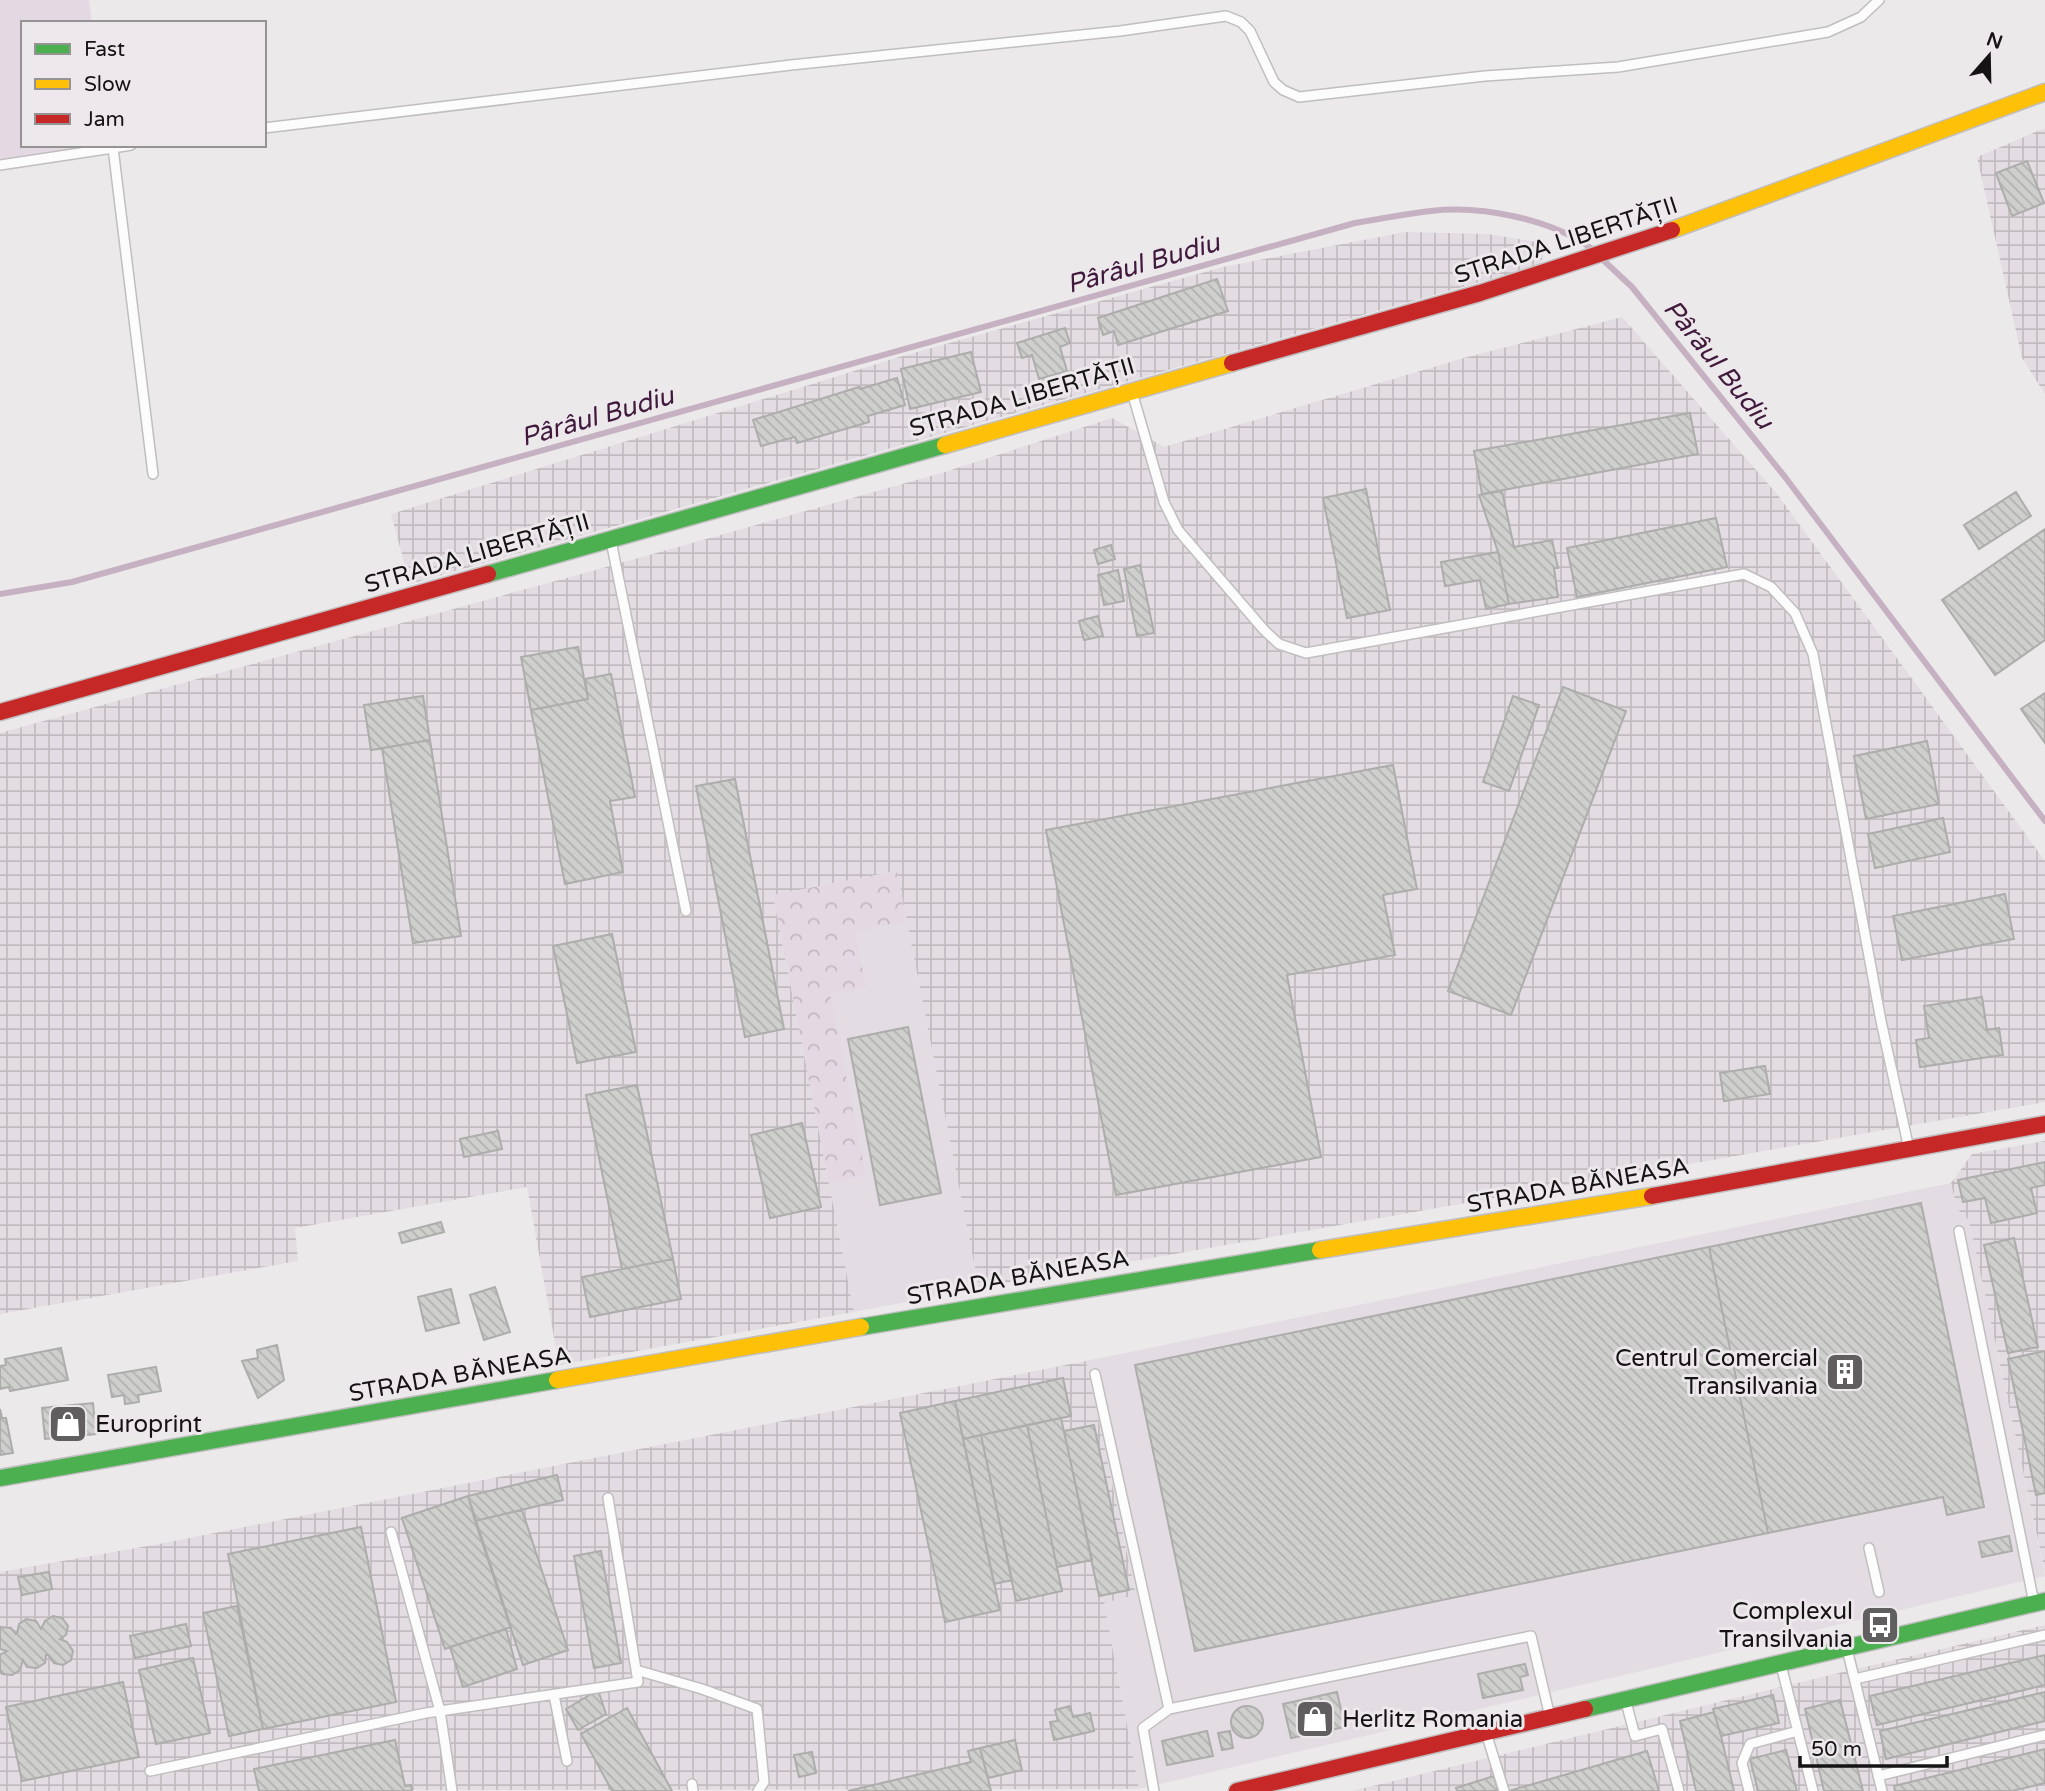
<svg xmlns="http://www.w3.org/2000/svg" width="2045" height="1791" viewBox="0 0 2045 1791" font-family="'Varela Round',sans-serif">
<defs>
<pattern id="industrial-grid" width="8" height="8" patternUnits="userSpaceOnUse" patternTransform="scale(1.75)"><rect width="8" height="8" fill="#e3dce2"/><path d="M0 4h8M4 0v8" fill="none" stroke="#c2bcc1"/></pattern>
<pattern id="park-crowns" width="20" height="18" patternUnits="userSpaceOnUse" patternTransform="scale(1.75)"><rect width="20" height="18" fill="#e4d8e2"/><path d="M2 6a3 3 0 1 1 6 0M12 15a3 3 0 1 1 6 0" fill="none" stroke="#c3b8c1"/></pattern>
<pattern id="building-back-hatch" width="6" height="6" patternUnits="userSpaceOnUse" patternTransform="scale(1.75)"><rect width="6" height="6" fill="#cfcfce"/><path d="M-1 5l2 2M0 0l6 6M5-1l2 2" fill="none" stroke="#b1b1b0"/></pattern>
</defs>
<rect width="100%" height="100%" fill="#ebe9ea"/>
<path fill="#e3dce2" d="M897 871 979 1288 854 1312 773 895Z
M1951 1183 1957 1209 1969 1219 2045 1576 1139 1789 1104 1603 1136 1594 1086 1361Z"/>
<path fill="url(#industrial-grid)" d="M2045 128V394L2022 358 1977 157Z
M1405 232 1488 234 1548 244 1540 265 410 584 391 514 896 358 1223 267Z
M1622 317 1777 494 2045 861V1102L979 1288 897 871 773 895 854 1312 559 1365 527 1187 295 1228 298 1261 0 1314V733L603 568 945 472 1112 418 1164 447 1464 358Z
M2045 1141V1573L1969 1220 1957 1209 1951 1183 1972 1154Z
M1086 1361 1136 1595 1104 1603 1139 1789 0 1791V1572L159 1544Z
M2045 1625V1791H1352L1843 1672Z"/>
<path fill="#e4d8e2" d="M0 0H89L92 23H23V145H104L0 170Z"/>
<path fill="url(#park-crowns)" d="M897 871 907 921 855 931 866 987 830 994 866 1176 829 1183 773 895Z"/>
<g fill="none" stroke-linecap="round" stroke-linejoin="round">
<path stroke="#c6b1c2" stroke-width="6" d="M1602 259 1632 287 1785 477 2045 821
M0 594 72 582 1355 223C1380 219 1405 214 1431 211 1481 205 1551 219 1592 249"/>
</g>
<path fill="url(#building-back-hatch)" stroke="#adadac" stroke-width="2" d="M2027 161 2044 203 2012 216 1996 173Z
M1217 279 1228 311 1118 345 1114 331 1103 335 1098 318Z
M1065 328 1070 343 1060 347 1067 371 1039 379 1032 355 1022 358 1017 343Z
M971 352 981 392 910 409 901 369Z
M897 378 905 405 868 416 869 422 797 443 795 437 761 446 753 420 859 387 860 389Z
M1690 413 1698 454 1482 494 1474 451Z
M1366 489 1390 610 1347 618 1323 498Z
M1502 491 1514 547 1552 540 1558 568H1554L1558 597 1509 604 1498 552 1479 495Z
M2016 492 2031 516 1979 549 1964 525Z
M1716 518 1727 567 1577 597 1567 548Z
M2045 529V640L1995 675 1942 600Z
M1111 545 1115 559 1098 564 1094 550Z
M1498 552 1509 604 1486 609 1480 580 1445 586 1441 562Z
M1140 565 1154 633 1137 636 1124 569Z
M1118 570 1124 601 1104 605 1098 575Z
M1098 616 1103 636 1084 640 1079 621Z
M578 647 588 699 531 710 521 657Z
M611 674 635 797 610 801 623 872 565 884 531 710 588 699 585 679Z
M1563 687 1626 711 1511 1015 1448 991Z
M2045 693V743L2021 709Z
M423 696 430 740 371 750 364 705Z
M1513 696 1539 705 1509 791 1483 782Z
M430 740 461 936 413 943 382 748Z
M1927 741 1939 804 1866 819 1854 756Z
M1393 765 1417 889 1383 895 1395 955 1287 975 1321 1157 1116 1195 1046 830Z
M735 779 784 1029 745 1037 696 786Z
M1943 818 1950 852 1875 868 1868 834Z
M2005 894 2014 939 1902 960 1893 916Z
M612 934 636 1052 577 1063 553 946Z
M1982 997 1987 1030 1999 1028 2003 1055 1920 1067 1916 1040 1929 1038 1924 1006Z
M908 1027 941 1193 880 1205 848 1039Z
M1765 1066 1770 1094 1724 1101 1720 1073Z
M637 1085 673 1259 622 1269 586 1095Z
M802 1123 821 1207 770 1218 751 1135Z
M498 1131 502 1149 464 1157 460 1139Z
M2045 1162V1185L2031 1188 2037 1213 1991 1223 1985 1198 1963 1202 1958 1180Z
M1921 1203 1984 1507 1947 1515 1943 1497 1768 1533 1709 1247Z
M441 1222 444 1232 402 1243 399 1233Z
M2014 1238 2038 1347 2008 1353 1984 1245Z
M1709 1247 1768 1533 1195 1651 1135 1365Z
M673 1259 681 1299 590 1317 582 1277Z
M495 1287 510 1332 484 1340 470 1295Z
M451 1289 459 1323 426 1331 418 1297Z
M277 1345 284 1380 258 1398 242 1361 258 1358 257 1350Z
M61 1348 68 1380 10 1391 9 1387 0 1389V1366L6 1365 5 1359Z
M2045 1351V1493L2036 1495 2008 1359Z
M156 1367 161 1391 138 1395 139 1402 125 1404 124 1395 112 1397 108 1375Z
M1063 1378 1071 1416 963 1439 955 1401Z
M955 1401 1000 1610 945 1622 900 1413Z
M93 1403 96 1434 45 1439 42 1408Z
M0 1409 2 1418H6L13 1453 0 1455Z
M1061 1418 1092 1560 1057 1567 1027 1425Z
M1027 1425 1062 1591 1016 1601 981 1435Z
M1094 1425 1129 1590 1099 1596 1064 1431Z
M981 1435 1012 1580 994 1584 963 1439Z
M557 1475 563 1500 475 1521 468 1496Z
M468 1496 511 1627 445 1649 402 1518Z
M522 1510 568 1650 523 1665 475 1521Z
M361 1527 396 1702 263 1729 228 1554Z
M2009 1536 2012 1551 1982 1557 1979 1542Z
M601 1551 621 1663 594 1668 574 1556Z
M49 1572 52 1589 22 1595 18 1577Z
M237 1606 263 1729 229 1736 203 1613Z
M53 1616 62 1618 68 1626 66 1635 60 1639 67 1642 73 1651 71 1660 63 1665 54 1663 48 1655H46L45 1663 37 1668 27 1667 23 1660 20 1670 12 1675 2 1674 0 1670V1655L7 1651 0 1649V1627L11 1628 16 1634H17L19 1624 26 1619 36 1621 41 1629 45 1621Z
M186 1624 191 1646 135 1658 130 1636Z
M506 1629 517 1669 463 1687 450 1647Z
M2045 1655V1685L1877 1725 1870 1696Z
M193 1658 210 1733 156 1744 139 1670Z
M1525 1664 1528 1675 1520 1677 1523 1690 1483 1698 1478 1674Z
M123 1682 139 1757 22 1781 6 1707Z
M598 1690 606 1714 578 1730 566 1709Z
M1337 1692 1345 1727 1291 1738 1283 1704Z
M2045 1692V1721L1886 1759 1880 1731Z
M1773 1695 1779 1723 1721 1736 1713 1709Z
M1840 1700 1863 1791H1824L1805 1709Z
M1231 1722a16 16 0 1 1 32 0a16 16 0 1 1-32 0Z
M1070 1706 1073 1717 1090 1713 1094 1731 1054 1740 1050 1722 1058 1721 1055 1710Z
M627 1708 672 1791H612L581 1734Z
M1714 1712 1721 1736 1734 1791H1696L1680 1721Z
M1207 1731 1213 1756 1167 1765 1162 1741Z
M1230 1731 1233 1748 1222 1750 1218 1733Z
M395 1740 405 1786 411 1785 412 1791H259L254 1769Z
M1015 1740 1022 1770 988 1778 980 1748Z
M980 1748 991 1791H848L971 1762 968 1751Z
M2045 1749V1783L2012 1791H1895L1894 1786Z
M1786 1750 1797 1791H1758L1750 1759Z
M1647 1751 1659 1791H1509Z
M812 1752 816 1773 799 1777 794 1755Z
M1494 1776 1498 1791H1457L1456 1788Z"/>
<g fill="none" stroke-linecap="round" stroke-linejoin="round">
<g stroke="#c0bebf" stroke-width="12">
<path id="lane" d="M264 128 791 65 1120 31 1226 16 1241 22 1250 31 1274 82 1283 90 1299 97 1485 76 1618 67 1828 32 1861 17 1879 0
M131 145 113 148 153 474
M0 165 113 148
M1132 392 1164 502 1178 530 1264 630 1279 644 1306 653 1744 574 1771 587 1795 613 1813 654 1881 1021 1909 1149
M611 541 686 911
M1959 1231 2034 1603
M1095 1374 1169 1709
M391 1532 440 1711 452 1791
M1869 1548 1879 1592
M1847 1649 1882 1791
M1781 1665 1813 1791
M636 1670 702 1689 757 1709 764 1782 758 1791
M1855 1679 2045 1635
M554 1695 567 1761
M1626 1702 1635 1736 1662 1729 1679 1791
M1487 1736 1504 1791
M150 1771 426 1713 638 1682 608 1498
M1878 1776 2045 1735
M692 1784 693 1791
M1154 1791 1143 1728 1169 1709 1531 1636 1550 1717
M1749 1791 1742 1763 1750 1744 1798 1731"/>
</g>
<g stroke="#c0bebf" stroke-width="19">
<path id="fast" d="M488 574 945 445
M861 1327 1320 1250
M0 1478 557 1380
M1585 1709 2045 1601"/>
</g>
<g stroke="#c0bebf" stroke-width="19">
<path id="slow" d="M1672 230 2045 92
M945 445 1232 363
M1320 1250 1652 1196
M557 1380 861 1327"/>
</g>
<g stroke="#c0bebf" stroke-width="19">
<path id="jam" d="M1232 363 1480 293 1672 230
M0 712 488 574
M1652 1196 2045 1124
M1237 1791 1585 1709"/>
</g>
<use href="#lane" stroke="#fcfcfc" stroke-width="9"/>
<use href="#fast" stroke="#4caf50" stroke-width="16"/>
<use href="#slow" stroke="#ffc107" stroke-width="16"/>
<use href="#jam" stroke="#c62828" stroke-width="16"/>
</g>
<defs>
<g id="building-square" transform="scale(2.0125)"><rect x="-9" y="-9" width="18" height="18" rx="4" fill="#605e5f" stroke="#ece8eb"/><path d="M-4-6H4V6H1V3H-1V6H-4ZM-2.5-4.3h1.7v1.8h-1.7ZM.8-4.3h1.7v1.8H.8ZM-2.5-1h1.7V.8h-1.7ZM.8-1h1.7V.8H.8Z" fill="#fff"/></g>
<g id="shop-square" transform="scale(2.0125)"><rect x="-9" y="-9" width="18" height="18" rx="4" fill="#605e5f" stroke="#ece8eb"/><path d="M-5-2.5h2.3a2.7 3.5 0 0 1 5.4 0H5L5.5 6h-11ZM-1.5-2.5h3a1.5 2.3 0 0 0-3 0Z" fill="#fff"/></g>
<g id="bus-square" transform="scale(2.0125)"><rect x="-9" y="-9" width="18" height="18" rx="4" fill="#605e5f" stroke="#ece8eb"/><path d="M-5-6H5V4H4V6H2V4H-2V6H-4V4H-5ZM-3.5-4V0h7V-4ZM-3.5 1.2v1.5H-2V1.2ZM2 1.2v1.5H3.5V1.2Z" fill="#fff"/></g>
</defs>
<g fill-rule="evenodd">
<use href="#building-square" x="1845" y="1372"/>
<use href="#shop-square" x="68" y="1424"/>
<use href="#bus-square" x="1880" y="1625"/>
<use href="#shop-square" x="1315" y="1719"/>
</g>
<g text-anchor="middle" stroke-width="6" stroke-linejoin="round" paint-order="stroke">
<g font-size="24" fill="#151314" stroke="#ece8eb">
<text transform="translate(1566 240) rotate(-18)" y="8">STRADA LIBERTĂȚII</text>
<text transform="translate(1022 397) rotate(-16)" y="8">STRADA LIBERTĂȚII</text>
<text transform="translate(477 553) rotate(-16)" y="8">STRADA LIBERTĂȚII</text>
<text transform="translate(1578 1185) rotate(-10)" y="8">STRADA BĂNEASA</text>
<text transform="translate(1018 1277) rotate(-10)" y="8">STRADA BĂNEASA</text>
<text transform="translate(460 1374) rotate(-10)" y="8">STRADA BĂNEASA</text>
</g>
<g font-size="24" fill="#151314" stroke="#ece8eb" text-anchor="end">
<text x="1818" y="1366">Centrul Comercial<tspan x="1818" dy="28">Transilvania</tspan></text>
<text x="95" y="1432" text-anchor="start">Europrint</text>
<text x="1853" y="1619">Complexul<tspan x="1853" dy="28">Transilvania</tspan></text>
<text x="1342" y="1727" text-anchor="start">Herlitz Romania</text>
</g>
<g font-size="26" font-style="italic" fill="#401a3c" stroke="#ece8eb">
<text transform="translate(1143 263) rotate(-16)" y="9">Pârâul Budiu</text>
<text transform="translate(1719 364) rotate(51)" y="9">Pârâul Budiu</text>
<text transform="translate(597 416) rotate(-16)" y="9">Pârâul Budiu</text>
</g>
</g>
<rect x="21" y="21" width="245" height="126" fill="#ece8eb" stroke="#969395" stroke-width="2"/>
<rect x="35" y="44" width="35" height="10" fill="#4caf50" stroke="#969395" stroke-width="2"/>
<text x="84" y="56" font-size="21" fill="#151314">Fast</text>
<rect x="35" y="79" width="35" height="10" fill="#ffc107" stroke="#969395" stroke-width="2"/>
<text x="84" y="91" font-size="21" fill="#151314">Slow</text>
<rect x="35" y="114" width="35" height="10" fill="#c62828" stroke="#969395" stroke-width="2"/>
<text x="84" y="126" font-size="21" fill="#151314">Jam</text>
<g transform="translate(1989 56) rotate(20)" stroke="#ece8eb" stroke-width="5" paint-order="stroke">
<path d="M0-5L12 26L0 18L-12 26Z" fill="#151314"/>
<text y="-10" font-size="19" font-weight="bold" text-anchor="middle" fill="#151314">N</text>
</g>
<path d="M1800 1756v10h147v-10" fill="none" stroke="#151314" stroke-width="3.5"/>
<text x="1811" y="1756" font-size="21" fill="#151314" stroke="#ece8eb" stroke-width="5" paint-order="stroke">50 m</text>
</svg>
